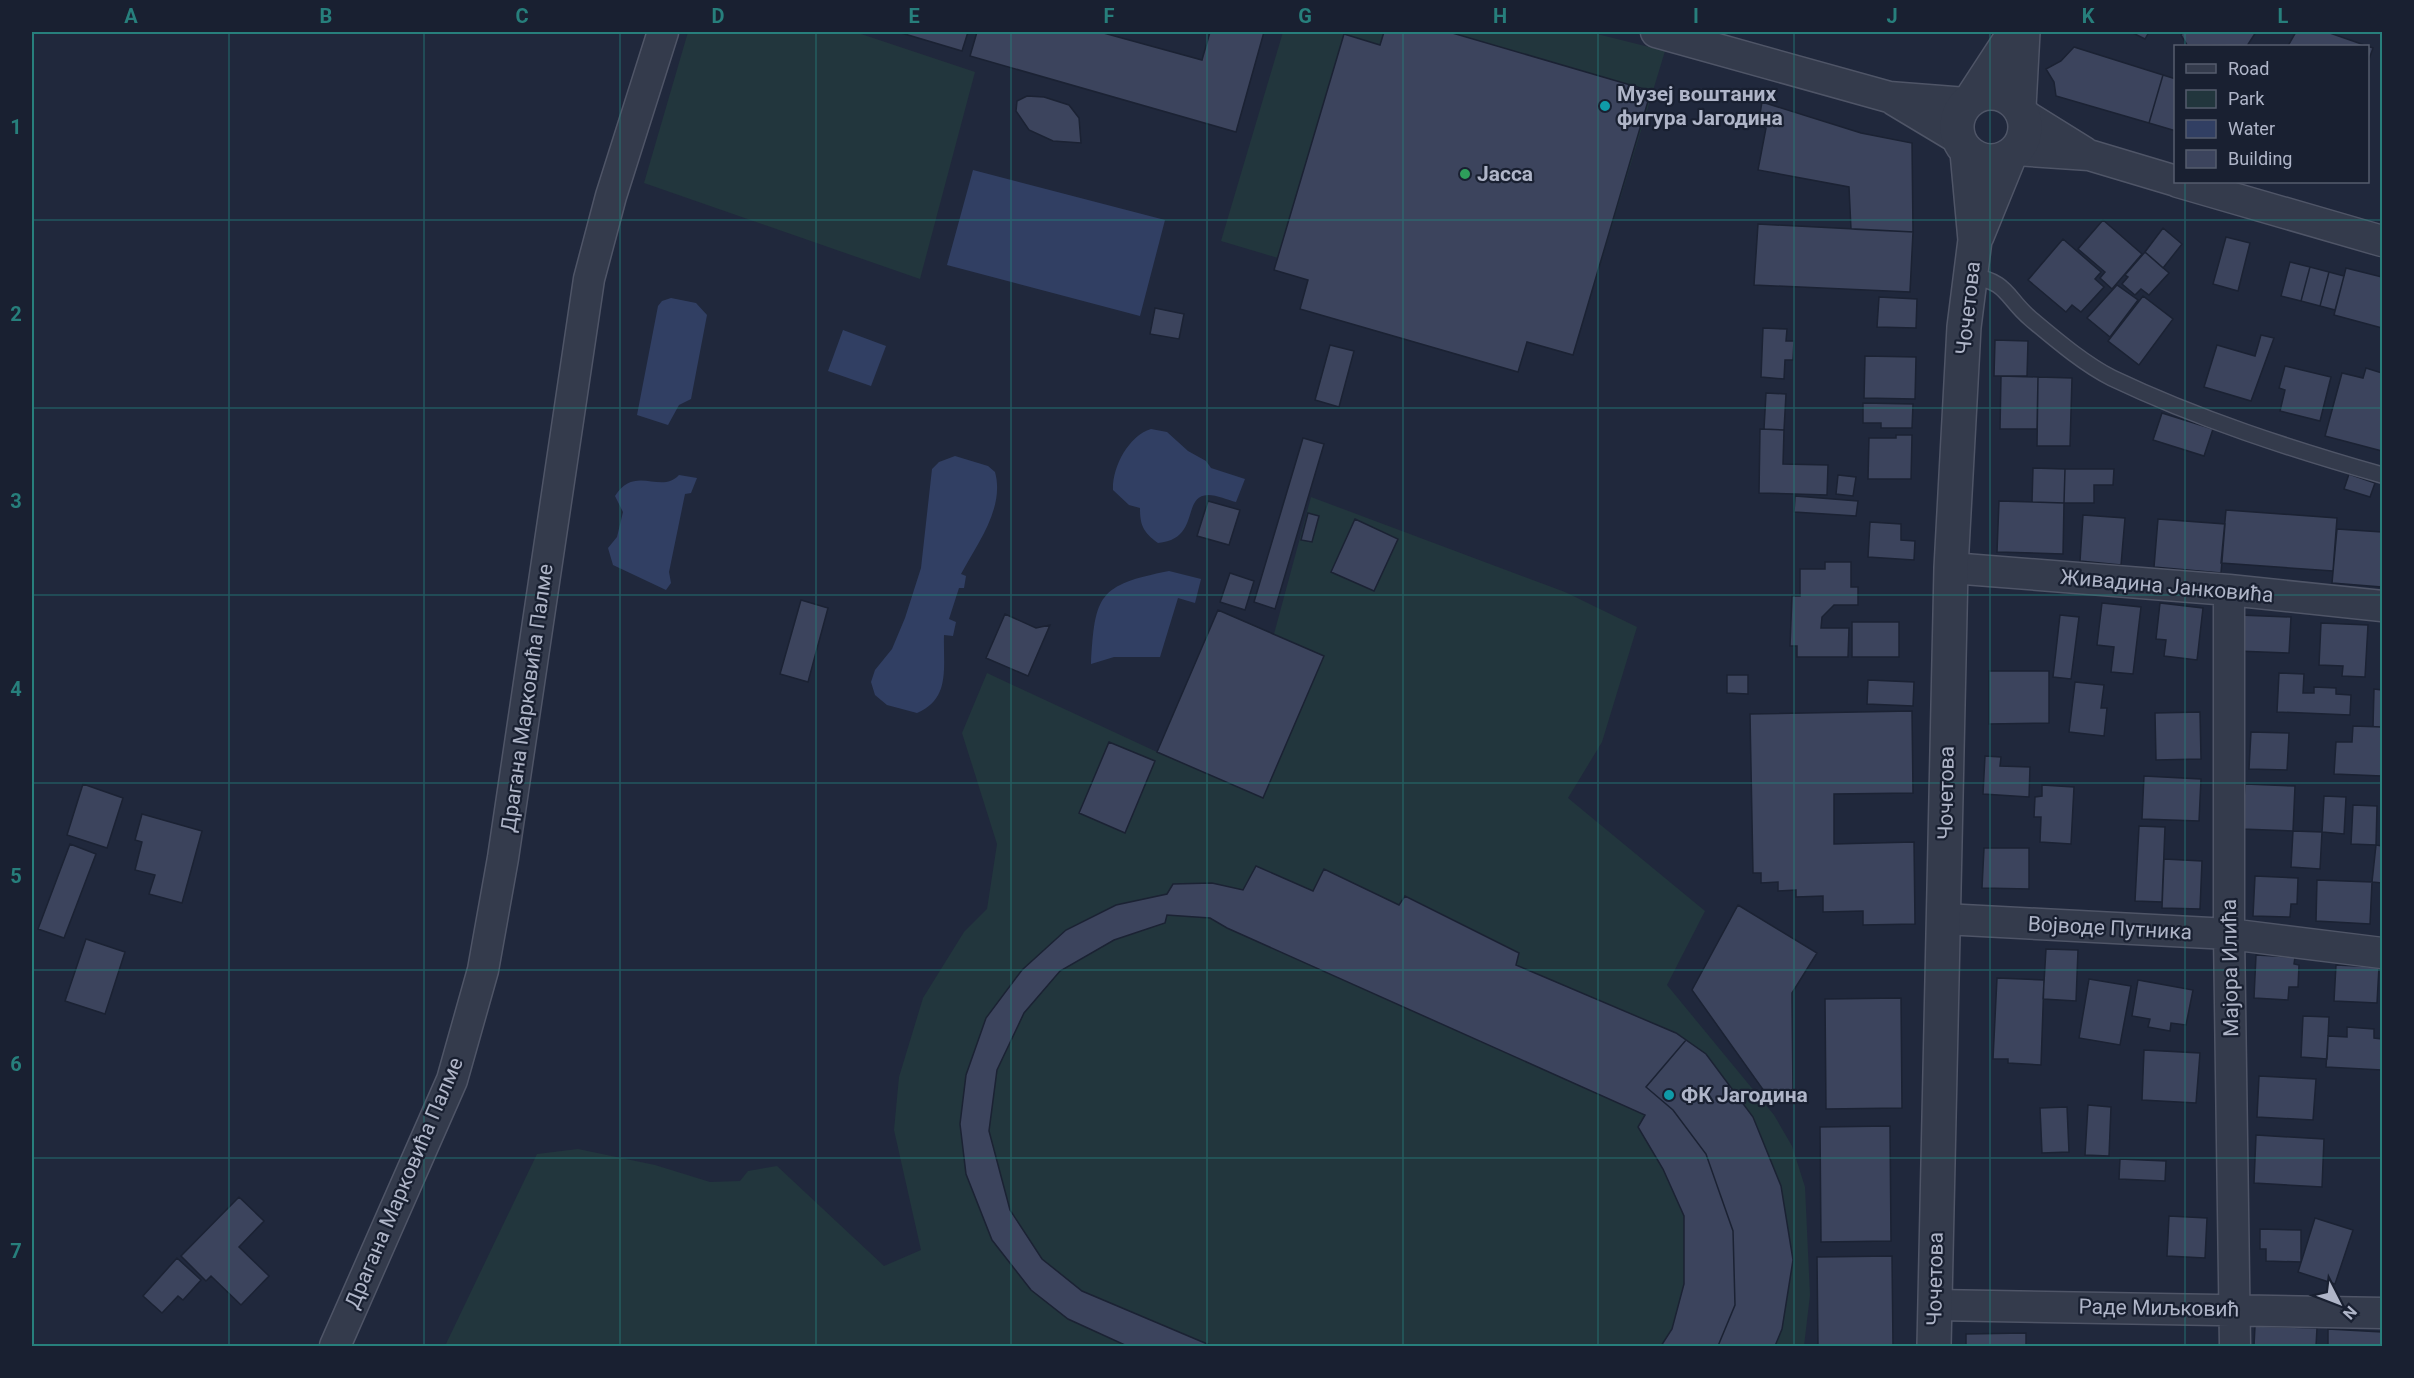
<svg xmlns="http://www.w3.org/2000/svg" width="2414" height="1378" viewBox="0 0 2414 1378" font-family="Roboto,sans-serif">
<rect width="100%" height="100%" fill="#20283c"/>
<path fill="#22363d" d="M688 32H855L975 72 920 279 644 183Z
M1283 32H1589L1665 51 1573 355 1527 342 1518 372 1300 309 1308 280 1274 270 1278 258 1221 241Z
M1311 497 1565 592 1637 627 1602 742 1568 798 1705 911 1667 985 1774 1115 1792 1146 1805 1187 1810 1295 1804 1346H445L537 1154 578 1149 655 1165 710 1182 740 1181 748 1171 777 1166 884 1266 921 1250 894 1130 899 1077 923 998 964 932 987 909 997 844 962 733 987 673 1157 752 1218 610 1274 634Z"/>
<path fill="#313f63" d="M973 170 1165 220 1140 316 947 265Z
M671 298 696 303 707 315 691 399 679 405 668 425 637 415 658 306 662 301Z
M843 330 886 346 871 386 828 371Z
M1151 429 1167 432 1188 451 1206 461 1211 468 1245 479 1236 502C1228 500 1217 495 1208 495 1181 496 1201 539 1158 543 1143 532 1140 525 1140 508L1129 505 1113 490C1112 468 1128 436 1151 429Z
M955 456 988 466 995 472C1005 508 977 544 961 574L966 576 964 588H959L949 619 956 622 953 636 944 635C943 667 951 699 917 713L887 705 875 695 871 682 875 670 892 649 905 618 921 568 932 469 939 462Z
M679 475 697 478 691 493 685 494 669 572 671 583 666 590 613 565 608 548 617 537 623 512 615 496C635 464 661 495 679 475Z
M1169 571 1201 579 1195 603 1178 598 1160 657H1114L1091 664C1095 595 1098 585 1169 571Z"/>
<path fill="#3c445d" stroke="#1b2233" stroke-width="1.5" d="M898 32H968L962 51Z
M977 32H1100L1202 60 1210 32H1264L1236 132 970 56Z
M1384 32H1449L1651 91 1573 355 1527 342 1518 372 1300 309 1308 280 1274 270 1344 34 1380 45Z
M2131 32H2149L2145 39Z
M2183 32H2256L2247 46 2187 45 2181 35Z
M2296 32H2327L2373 48 2368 62V46H2288Z
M2074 47 2163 75 2149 123 2056 96 2054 82 2046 69 2061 61Z
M2163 75 2176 79V131L2149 123Z
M1027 96 1044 97 1069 105 1079 118 1081 143 1053 141 1029 130 1016 111 1017 101Z
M1762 102 1861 133 1912 143 1913 232 1851 229 1849 187 1758 170 1766 128 1758 126Z
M2103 220 2142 254 2112 289 2100 278 2105 272 2078 249Z
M1758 224 1913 232 1910 292 1754 285Z
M2163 228 2182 244 2163 268 2145 252Z
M2226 237 2250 243 2238 291 2213 284Z
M2063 239 2101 272 2095 279 2104 287 2081 312 2072 305 2066 312 2028 280Z
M2145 252 2169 273 2149 295 2141 289 2135 295 2122 284 2128 277 2125 275Z
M2290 262 2310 267 2301 301 2281 296Z
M2310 267 2329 272 2320 306 2301 301Z
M2346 268 2382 277V328L2334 315Z
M2329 272 2344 276 2335 310 2320 306Z
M2117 285 2138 300 2110 337 2087 318Z
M2143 296 2173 319 2139 365 2108 341Z
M1879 297 1917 299 1916 328 1877 327Z
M1155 308 1184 314 1179 339 1150 334Z
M1763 328 1787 329 1786 341H1794L1793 360H1785L1784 379 1761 377Z
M2261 335 2274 338 2251 401 2204 387 2217 345 2255 356Z
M1995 340 2028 341 2027 376H1994Z
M1330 345 1354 351 1339 407 1315 400Z
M1865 356 1916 357 1915 399 1864 398Z
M2285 366 2331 377 2320 421 2280 411 2285 390 2279 388Z
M2366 368 2382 373V451L2325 436 2342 373 2363 378Z
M2001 376 2038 377 2037 429H2000Z
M2038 377 2072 378 2070 446H2037Z
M1766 393 1786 394 1784 430 1764 429Z
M1863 403 1913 404 1912 428H1881V423H1863Z
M2162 413 2213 429 2204 456 2153 440Z
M1760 429 1784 430 1783 464 1828 465 1827 495 1759 493Z
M1896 435H1912L1911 479H1868L1869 438H1896Z
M1303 438 1324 444 1275 609 1254 602Z
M2033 468 2065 469 2064 503 2032 502Z
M2065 469H2114L2113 485H2094V503H2064Z
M2349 474 2375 483 2370 497 2344 489Z
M1838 475 1856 477 1853 496 1836 494Z
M1795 496 1858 501 1856 516 1794 512Z
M1208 501 1240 510 1229 545 1197 536Z
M1999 501 2064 503 2063 554 1997 552Z
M2226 510 2337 518 2333 571 2221 563Z
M1308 513 1319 516 1312 542 1301 540Z
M2083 515 2125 518 2121 565 2080 561Z
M1355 519 1398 539 1374 591 1331 572Z
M2158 519 2225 524 2221 573 2154 567Z
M1870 522 1901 524V540L1915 541 1914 560 1868 557Z
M2337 529 2382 532V587L2332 583Z
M1825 562H1851V587H1858V605H1834L1822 617 1821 628H1849L1848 657H1797V646H1790L1792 596H1800V569H1825Z
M1230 573 1254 581 1245 610 1220 602Z
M801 600 828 608 808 682 780 674Z
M2102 603 2141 607 2133 674 2111 672 2114 647 2097 645Z
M2160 603 2203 608 2197 660 2164 656 2166 640 2156 639Z
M1218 610 1324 656 1263 798 1157 752Z
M1005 614 1036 628 1050 625 1028 676 986 658Z
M2060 615 2079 617 2071 679 2053 677Z
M2239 615 2291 617 2289 653 2237 651Z
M1852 622H1899V657H1852Z
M2321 623 2368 625 2365 677 2342 676 2343 666 2319 665Z
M1989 671H2049V723L1989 724Z
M2279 673 2304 674 2303 693H2314V687L2336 688V694L2351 695 2350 715 2277 712Z
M1727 675H1748V694L1727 693Z
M1868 680 1914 682 1913 706 1867 704Z
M2075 682 2104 685 2101 708H2107L2104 736 2069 732Z
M2374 689 2382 690V727H2373Z
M1912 711 1913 793 1834 794V844L1914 842 1915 924 1863 925V911L1823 912V896L1796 897V890L1778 891V882L1761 883V873H1753L1750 714Z
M2200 712 2201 759 2156 760 2155 713Z
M2353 726 2382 727V776L2334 774 2336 742H2352Z
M2251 732 2289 733 2287 770 2249 769Z
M1109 742 1155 761 1125 833 1079 813Z
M1985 756 2001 757 2000 766 2030 767 2029 797 1983 794Z
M2144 776 2201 779 2199 821 2142 819Z
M83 784 123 798 107 848 67 835Z
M2245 784 2295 786 2293 831 2242 829Z
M2042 785 2074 787 2071 844 2040 842 2041 817H2034L2035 797 2042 796Z
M2324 796 2346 797 2344 834 2322 832Z
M2353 805 2377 806 2376 845 2351 844Z
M142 814 202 831 182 903 149 894 155 875 135 870 142 842 135 840Z
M2139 826 2165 827 2162 902 2135 901Z
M2293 831 2322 832 2320 869 2291 867Z
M70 844 96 854 64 938 38 929Z
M2376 845 2382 846V883L2372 882Z
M1984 848H2029V889L1982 888Z
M2164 859 2202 861 2200 909 2162 908Z
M1256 866 1313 891 1324 869 1399 905 1405 896 1519 953 1516 965 1676 1033 1706 1054 1753 1117 1781 1186 1793 1260 1782 1329 1775 1346H1661L1672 1329 1684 1284V1216L1663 1169 1638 1127 1645 1115 1227 928 1210 918 1167 915 1165 923 1114 940 1060 971 1024 1013 997 1070 989 1131 1010 1210 1042 1259 1082 1291 1212 1346H1127L1068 1319 1031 1290 992 1240 966 1174 960 1124 966 1075 986 1018 1022 970 1066 930 1116 905 1167 894 1173 884 1212 883 1243 890Z
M1256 866 1313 891 1324 869 1399 905 1405 896 1519 953 1516 965 1676 1033 1706 1054 1753 1117 1781 1186 1793 1260 1782 1329 1775 1346H1661L1672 1329 1684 1284V1216L1663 1169 1638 1127 1645 1115 1227 928 1210 918 1167 915 1165 923 1114 940 1060 971 1024 1013 997 1070 989 1131 1010 1210 1042 1259 1082 1291 1212 1346H1127L1068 1319 1031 1290 992 1240 966 1174 960 1124 966 1075 986 1018 1022 970 1066 930 1116 905 1167 894 1173 884 1212 883 1243 890Z
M2255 876 2298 878 2297 904H2291L2290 917 2253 916Z
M2317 880 2372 882 2370 924 2316 921Z
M1738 905 1817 953 1792 993 1793 1095 1769 1098 1692 990Z
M86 939 125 952 105 1014 65 1001Z
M2046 949 2078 950 2076 1001 2043 999Z
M2256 955 2295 957 2294 964 2299 965 2298 987H2289L2288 1000 2254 998Z
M2336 965 2379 967 2377 1003 2334 1001Z
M1997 978 2044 980 2041 1065 2008 1063V1059H1993Z
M2089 979 2131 986 2120 1045 2079 1038Z
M2138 980 2193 990 2186 1025 2171 1023 2170 1031 2148 1027 2150 1019 2132 1016Z
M1901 998 1902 1108 1826 1109 1825 999Z
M2303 1016 2329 1017 2327 1059 2301 1057Z
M2347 1027 2374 1029V1038L2382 1039V1070L2326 1067 2328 1036 2347 1037Z
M1686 1040 1706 1054 1753 1117 1781 1186 1793 1260 1782 1329 1775 1346H1718L1735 1305 1733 1231 1706 1154 1673 1110 1646 1087Z
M2144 1050 2200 1053 2196 1103 2142 1100Z
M2259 1076 2316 1079 2313 1120 2257 1117Z
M2088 1105 2111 1107 2109 1156 2085 1155Z
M2067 1107 2069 1152 2042 1153 2040 1108Z
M1890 1126 1891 1241 1821 1242 1820 1127Z
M2256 1135 2324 1139 2322 1187 2254 1183Z
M2120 1159 2166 1161 2165 1181 2119 1179Z
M239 1197 264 1221 239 1247 269 1276 241 1305 211 1276 206 1281 181 1256Z
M2169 1216 2207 1218 2205 1258 2167 1256Z
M2315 1218 2353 1230 2335 1284 2298 1272Z
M2260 1229 2301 1230V1262L2266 1261V1249H2260Z
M1892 1256 1893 1346H1818L1817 1257Z
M177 1258 201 1280 183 1300 178 1296 162 1313 143 1296Z
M2255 1326 2317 1328 2316 1346H2254Z
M2328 1329 2382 1332V1346H2328Z
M2026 1333V1346H1966V1334Z"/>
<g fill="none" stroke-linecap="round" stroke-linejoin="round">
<g stroke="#4f5567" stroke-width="18">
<path id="service" d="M1971 276C2009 282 2005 297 2031 319 2055 339 2084 364 2112 378 2198 419 2291 449 2382 475"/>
</g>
<g stroke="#4f5567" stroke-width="33">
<path id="minor" d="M1656 32 1889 97 1966 103
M1894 100 1959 139
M2023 114 2084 152
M2016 150 2089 155 2176 181
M2178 182 2382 241
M1951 568 2229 590 2382 606
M2229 590V934L2235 1346
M1944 919 2229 934 2382 953
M1935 1305 2382 1313
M335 1346 452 1080 483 970 503 858 589 279 611 196 663 32"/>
</g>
<g stroke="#4f5567" stroke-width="36">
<path id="tertiary" d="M1957 127a34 34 0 1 1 68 0a34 34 0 1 1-68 0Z
M1972 98 2015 32
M2019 107 2023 32
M1977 236 2010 155
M1934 1346 1951 568 1964 327 1975 240 1967 152"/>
</g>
<use href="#service" stroke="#343b4c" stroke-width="15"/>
<use href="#minor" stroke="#343b4c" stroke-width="30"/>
<use href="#tertiary" stroke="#343b4c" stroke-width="33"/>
</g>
<path fill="none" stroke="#277f7c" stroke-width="1.5" stroke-opacity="0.55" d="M229 32V1346M424 32V1346M620 32V1346M816 32V1346M1011 32V1346M1207 32V1346M1403 32V1346M1598 32V1346M1794 32V1346M1990 32V1346M2185 32V46M2185 182V1346M32 220H2382M32 408H2382M32 595H2382M32 783H2382M32 970H2382M32 1158H2382"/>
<g fill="#0f9aa8" stroke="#192031" stroke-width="2">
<circle cx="1605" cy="106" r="6"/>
<circle cx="1669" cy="1095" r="6"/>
</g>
<circle fill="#2e9e5b" stroke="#192031" stroke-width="2" cx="1465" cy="174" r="6"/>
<g text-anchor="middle" stroke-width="4.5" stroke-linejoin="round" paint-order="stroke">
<g font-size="21" font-weight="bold" fill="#afb5c8" stroke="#192031" text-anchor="start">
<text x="1617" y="101">Музеј воштаних<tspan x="1617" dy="24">фигура Јагодина</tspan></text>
<text x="1477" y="181">Јасса</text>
<text x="1681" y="1102">ФК Јагодина</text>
</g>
<g font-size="21" fill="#afb5c8" stroke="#192031">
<text transform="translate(1968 308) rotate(-84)" y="7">Чочетова</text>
<text transform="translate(2167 586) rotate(5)" y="7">Живадина Јанковића</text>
<text transform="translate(527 698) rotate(-82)" y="7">Драгана Марковића Палме</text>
<text transform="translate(1946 793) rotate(-89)" y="7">Чочетова</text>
<text transform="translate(2110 928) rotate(3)" y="7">Војводе Путника</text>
<text transform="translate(2230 968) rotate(-91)" y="7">Мајора Илића</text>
<text transform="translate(404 1183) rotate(-67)" y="7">Драгана Марковића Палме</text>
<text transform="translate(1935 1279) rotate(-89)" y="7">Чочетова</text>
<text transform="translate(2159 1308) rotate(1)" y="7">Раде Миљковић</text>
</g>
</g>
<rect width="2414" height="1378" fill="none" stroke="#192031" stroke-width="66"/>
<rect x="2174" y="45" width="195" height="138" fill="#192031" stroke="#555c6d" stroke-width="1.5"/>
<rect x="2186" y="64" width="30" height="9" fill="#343b4c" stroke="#555c6d" stroke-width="1.5"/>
<text x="2228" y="75" font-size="18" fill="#afb5c8">Road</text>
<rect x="2186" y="90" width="30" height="18" fill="#22363d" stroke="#555c6d" stroke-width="1.5"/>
<text x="2228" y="105" font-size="18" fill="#afb5c8">Park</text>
<rect x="2186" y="120" width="30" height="18" fill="#313f63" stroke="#555c6d" stroke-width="1.5"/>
<text x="2228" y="135" font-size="18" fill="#afb5c8">Water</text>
<rect x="2186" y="150" width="30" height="18" fill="#3c445d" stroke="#555c6d" stroke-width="1.5"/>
<text x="2228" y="165" font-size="18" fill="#afb5c8">Building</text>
<g transform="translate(2339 1303) rotate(132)" stroke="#192031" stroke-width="4.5" paint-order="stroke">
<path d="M0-4.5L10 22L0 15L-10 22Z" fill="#afb5c8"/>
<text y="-9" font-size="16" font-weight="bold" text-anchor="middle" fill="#afb5c8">N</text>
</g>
<rect x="33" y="33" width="2348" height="1312" fill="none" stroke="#277f7c" stroke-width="2"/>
<g font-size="20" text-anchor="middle" font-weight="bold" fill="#277f7c">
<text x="131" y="23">A</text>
<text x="326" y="23">B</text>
<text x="522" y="23">C</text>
<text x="718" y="23">D</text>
<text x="914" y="23">E</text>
<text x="1109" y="23">F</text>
<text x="1305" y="23">G</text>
<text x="1500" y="23">H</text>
<text x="1696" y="23">I</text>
<text x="1892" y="23">J</text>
<text x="2088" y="23">K</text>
<text x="2283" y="23">L</text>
<text x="16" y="134">1</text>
<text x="16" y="321">2</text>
<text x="16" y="508">3</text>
<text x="16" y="696">4</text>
<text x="16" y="883">5</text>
<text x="16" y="1071">6</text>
<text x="16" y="1258">7</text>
</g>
</svg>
